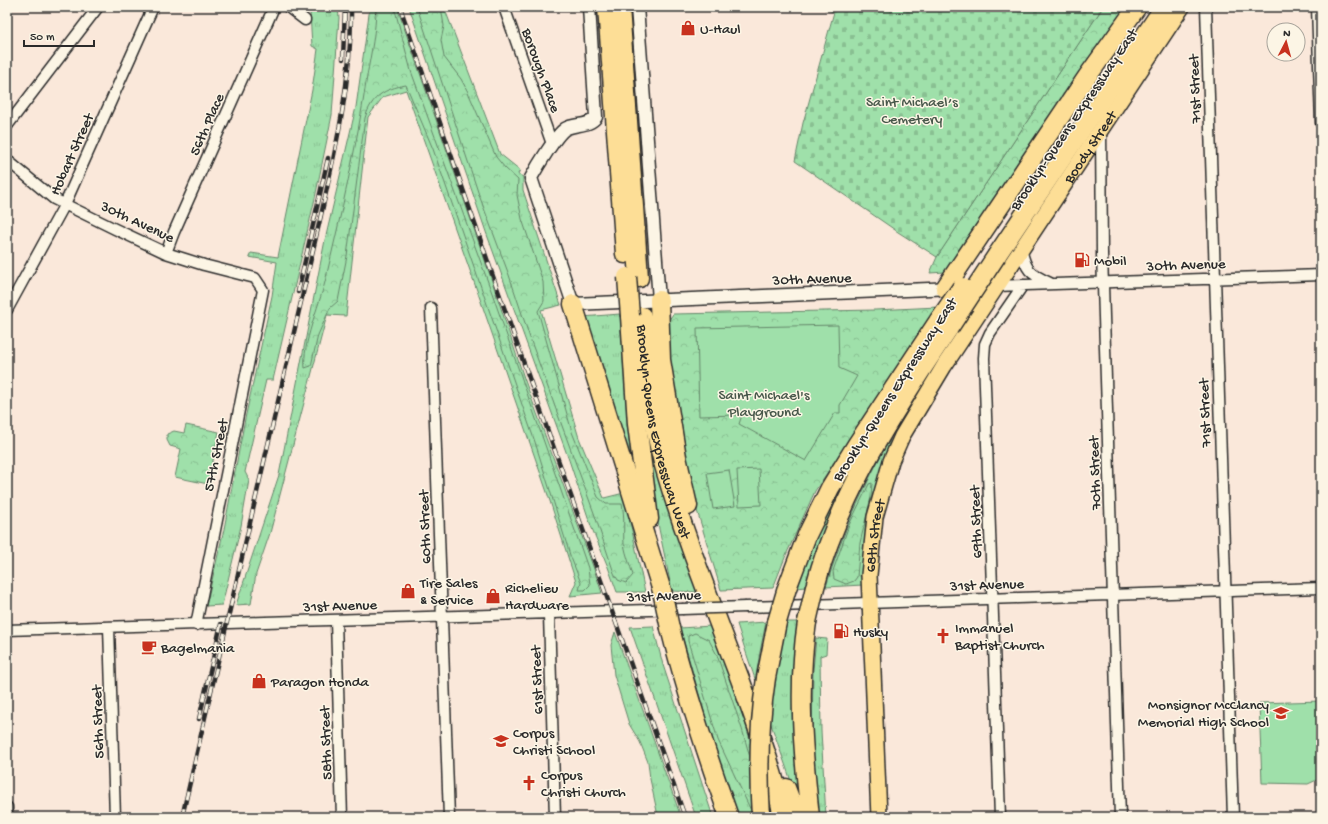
<svg xmlns="http://www.w3.org/2000/svg" width="1328" height="824" viewBox="0 0 1328 824" font-family="'Gochi Hand',sans-serif">
<defs>
<pattern id="grass-tufts" width="24" height="20" patternUnits="userSpaceOnUse"><rect width="24" height="20" fill="#9fe0aa"/><path d="M3 7l-1-3M5 7V3M7 7l1-3M15 17l-1-3M17 17v-4M19 17l1-3" fill="none" stroke="#89c092"/></pattern>
<pattern id="forest-crowns" width="20" height="18" patternUnits="userSpaceOnUse"><rect width="20" height="18" fill="#9fe0aa"/><path d="M2 6a3 3 0 1 1 6 0M12 15a3 3 0 1 1 6 0" fill="none" stroke="#89c092"/></pattern>
<pattern id="cemetery-stones" width="16" height="16" patternUnits="userSpaceOnUse"><rect width="16" height="16" fill="#9fe0aa"/><path d="M2 7V4a2 2 0 0 1 4 0v3zM10 15v-3a2 2 0 0 1 4 0v3z" fill="#89c092"/></pattern>
</defs>
<rect width="100%" height="100%" fill="#fae8da"/>
<filter id="ink" filterUnits="userSpaceOnUse"><feTurbulence type="fractalNoise" baseFrequency=".025" numOctaves="2"/><feDisplacementMap in="SourceGraphic" scale="8" xChannelSelector="R" yChannelSelector="G"/><feConvolveMatrix kernelMatrix="1 2 1 2 8 2 1 2 1" color-interpolation-filters="sRGB"/></filter>
<g filter="url(#ink)">
<path fill="url(#grass-tufts)" stroke="#65866a" d="M314 7H338L339 18 332 115 315 198 273 380H266L245 472 249 480 241 526 222 605 206 606 224 529 245 419 272 296 277 262 249 257 251 253 278 257 312 90 318 49 312 46 310 12Z
M370 7H397L489 272 524 378 594 569 602 593 570 596 576 582 549 498 479 296 406 90 383 97 368 117 346 316 327 315 270 533 256 574 251 604 236 605 279 475 325 240 356 107Z
M409 7H444L500 154 520 170 518 174 523 177V190L561 305 541 310 579 438 604 498 624 493 645 592H617L608 567 591 526 569 460 486 232Z
M620 314 628 432 635 489 582 317Z
M890 439 880 478 863 585 826 587C841 535 864 486 890 439Z
M648 449 652 450 667 505 697 592 672 591 659 529Z
M854 465 830 515 806 587 797 588 817 532Z
M766 622 760 652 756 676 775 679 787 622H799L795 742 812 741 813 670 816 638 827 639 826 654 820 656 821 731 826 817H803C782 752 757 689 737 624Z
M653 626 663 665 713 817H696L630 627Z
M711 626 741 708 772 817H739L718 760 680 628Z
M615 632 681 817 658 816 650 779 648 762 640 742 629 724 614 675 611 645Z"/>
<path fill="url(#forest-crowns)" stroke="#65866a" d="M376 7H394L395 10 411 71 492 293 588 568 590 585 585 590H579L581 583 570 555 535 442 433 149 406 85C384 89 372 96 365 118L347 256 338 301 330 308 318 335 311 366 305 368C302 344 319 306 325 282 341 214 357 146 367 76 371 53 376 30 376 7Z
M417 7H441L444 26 441 40 444 57 461 79 468 92 496 157 505 168 518 180 517 195 522 219 543 282 544 301 538 311 572 432 598 497 606 504H622C625 517 623 531 624 544 626 555 630 565 633 575L626 583 618 580 614 573 594 513 532 344 509 275 479 195Z
M1103 7H1126L945 272 930 273 937 257Z
M938 307 815 491 786 555 773 588 721 590 683 464 664 327 673 314 875 310Z
M186 425 219 432 208 484 175 477 181 449 170 446 167 440V434L174 431 184 433Z
M872 483 871 497 860 543 857 577 854 581 846 584 834 579 833 571 849 525 869 484Z
M695 633 709 640 717 655 742 729 755 775 754 817 718 740 688 641V636Z"/>
<path fill="url(#cemetery-stones)" stroke="#65866a" d="M819 7H1103L937 257 898 232 795 161 803 123 834 12Z"/>
<path fill="#9fe0aa" stroke="#65866a" d="M838 325 839 368 857 376 840 405V413H835L806 461 739 424 742 415 699 416 697 328Z
M759 469 761 505 739 506 737 470Z
M729 470 735 506 713 509 707 473Z
M1321 701V778L1308 784 1262 783 1259 703Z"/>
<g fill="none" stroke-linecap="round" stroke-linejoin="round">
<g stroke="#2b2b2b" stroke-width="13">
<path id="minor" d="M288 7 305 20
M504 7 552 144
M1206 7 1233 817
M1317 7 1321 123
M7 126 98 7
M1101 130 1102 254 1120 817
M7 160 54 199 115 229 166 253 204 265 255 278 263 290 196 625
M1021 247C1025 270 1030 274 1050 283
M166 253 174 232 274 7
M997 286 1321 275
M431 308 449 817
M7 310 65 204 153 7
M746 607 1321 588
M549 614 555 817
M336 621 342 817
M109 627 115 817
M7 630 682 609
M7 807V817
M1000 817 984 358 985 344 990 333 1023 285"/>
</g>
<g stroke="#2b2b2b" stroke-width="15">
<path id="tertiary" d="M589 7 596 117C589 127 575 123 565 129 556 135 537 167 531 178L573 304 953 288
M637 7 659 300"/>
</g>
<g stroke="#2b2b2b" stroke-width="18">
<g id="primary">
<path id="s1" d="M879 817 869 575 875 517 891 461 902 436 944 366 1182 7"/>
</g>
</g>
<g stroke="#2b2b2b" stroke-width="21">
<g id="motorway">
<path d="M607 7 625 254"/>
<path d="M620 7 639 278"/>
<path d="M997 255 1164 7"/>
<path d="M945 288 1087 77 1137 7"/>
<path d="M659 300 661 360 677 457 688 506"/>
<path d="M573 304 662 591"/>
<path d="M630 316 637 424 649 519"/>
<path id="s2" d="M642 316C646 365 650 415 663 462 684 536 713 607 740 679 756 724 774 770 783 817"/>
<path d="M815 587C840 492 895 409 949 328"/>
<path d="M787 588 807 535 830 488 857 444 939 320"/>
<path d="M807 622C797 687 803 752 810 817"/>
<path d="M670 628C686 692 707 755 729 817"/>
<path d="M766 678 777 622"/>
<path d="M786 788 797 817"/>
</g>
</g>
<use href="#minor" stroke="#fcf5e5" stroke-width="10"/>
<use href="#tertiary" stroke="#fcf5e5" stroke-width="12"/>
<use href="#primary" stroke="#fdde96" stroke-width="15"/>
<use href="#motorway" stroke="#fdde96" stroke-width="18"/>
<g stroke="#2b2b2b" stroke-width="4.5">
<path id="rail" d="M400 7 495 282 685 817
M343 59 345 7
M298 292 328 158
M199 719 221 624
M182 817 319 224C335 153 352 81 351 7"/>
</g>
<use href="#rail" stroke="#fcf5e5" stroke-width="3" stroke-dasharray="9" stroke-linecap="butt"/>
<g stroke="#2b2b2b" stroke-width="13" stroke-linecap="butt">
<path id="minor-bridge" d="M682 609 746 607"/>
</g>
<g stroke="#2b2b2b" stroke-width="21" stroke-linecap="butt">
<path id="motorway-bridge" d="M627 277 630 316
M939 320 962 287
M949 328 997 255
M662 591 670 628
M777 622 787 588
M807 622 815 587
M761 817C758 771 759 724 766 678"/>
</g>
<use href="#minor-bridge" stroke="#fcf5e5" stroke-width="10"/>
<use href="#motorway-bridge" stroke="#fdde96" stroke-width="18"/>
</g>
</g>
<defs>
<g id="shop-bare" transform="scale(1.2)"><path d="M-5-2.5h2.3a2.7 3.5 0 0 1 5.4 0H5L5.5 6h-11ZM-1.5-2.5h3a1.5 2.3 0 0 0-3 0Z" fill="#c8321e" stroke="#fcf5e5" stroke-width="2.5" paint-order="stroke"/></g>
<g id="fuel-bare" transform="scale(1.2)"><path d="M-5.5-6h7V0h2V4h1.3V-2.5L3-4.5l.8-.8L6-3V5H2.5V1h-1V6h-7ZM-4.2-4.7v3.2H.2V-4.7Z" fill="#c8321e" stroke="#fcf5e5" stroke-width="2.5" paint-order="stroke"/></g>
<g id="church-bare" transform="scale(1.2)"><path d="M-1.2-6h2.4v3.5h3.3v2.4h-3.3V6h-2.4V-.1h-3.3v-2.4h3.3Z" fill="#c8321e" stroke="#fcf5e5" stroke-width="2.5" paint-order="stroke"/></g>
<g id="cafe-bare" transform="scale(1.2)"><path d="M-5.5-4.5H6V0H3Q3 3.5 0 3.5H-2.5Q-5.5 3.5-5.5 0ZM3-3.2v2h1.7v-2ZM-6 4.5H4V6H-6Z" fill="#c8321e" stroke="#fcf5e5" stroke-width="2.5" paint-order="stroke"/></g>
<g id="school-bare" transform="scale(1.2)"><path d="M0-5L7-2L0 1L-7-2ZM-4 1L0 2.5L4 1V4Q0 6-4 4Z" fill="#c8321e" stroke="#fcf5e5" stroke-width="2.5" paint-order="stroke"/></g>
</defs>
<g fill-rule="evenodd">
<use href="#shop-bare" x="688" y="28"/>
<use href="#fuel-bare" x="1082" y="260"/>
<use href="#shop-bare" x="408" y="591"/>
<use href="#shop-bare" x="493" y="596"/>
<use href="#fuel-bare" x="841" y="631"/>
<use href="#church-bare" x="943" y="636"/>
<use href="#cafe-bare" x="149" y="647"/>
<use href="#shop-bare" x="259" y="681"/>
<use href="#school-bare" x="1281" y="713"/>
<use href="#school-bare" x="501" y="741"/>
<use href="#church-bare" x="529" y="783"/>
</g>
<g text-anchor="middle" stroke-width="3" stroke-linejoin="round" paint-order="stroke">
<g font-size="15" fill="#2b2b2b" stroke="#fcf5e5" text-anchor="start">
<text x="700" y="33">U-Haul</text>
<text x="1094" y="265">Mobil</text>
<text x="420" y="587">Tire Sales<tspan x="420" dy="17">&amp; Service</tspan></text>
<text x="505" y="592">Richelieu<tspan x="505" dy="17">Hardware</tspan></text>
<text x="955" y="632">Immanuel<tspan x="955" dy="17">Baptist Church</tspan></text>
<text x="853" y="636">Husky</text>
<text x="161" y="652">Bagelmania</text>
<text x="271" y="686">Paragon Honda</text>
<text x="1269" y="709" text-anchor="end">Monsignor McClancy<tspan x="1269" dy="17">Memorial High School</tspan></text>
<text x="513" y="737">Corpus<tspan x="513" dy="17">Christi School</tspan></text>
<text x="541" y="779">Corpus<tspan x="541" dy="17">Christi Church</tspan></text>
</g>
<g font-size="15" fill="#2b2b2b" stroke="#fcf5e5">
<text transform="translate(542 70) rotate(70)" y="5">Borough Place</text>
<text transform="translate(1194 89) rotate(-92)" y="5">71st Street</text>
<text transform="translate(1073 119) rotate(-56)" y="5">Brooklyn-Queens Expressway East</text>
<text transform="translate(206 124) rotate(-66)" y="5">56th Place</text>
<text dy="5" stroke="none"><textPath href="#s1" startOffset="731">Boody Street</textPath></text>
<text transform="translate(71 154) rotate(-66)" y="5">Hobart Street</text>
<text transform="translate(138 221) rotate(25)" y="5">30th Avenue</text>
<text transform="translate(1186 264) rotate(-2)" y="5">30th Avenue</text>
<text transform="translate(812 278) rotate(-2)" y="5">30th Avenue</text>
<text transform="translate(894 389) rotate(-57)" y="5">Brooklyn-Queens Expressway East</text>
<text transform="translate(1204 413) rotate(-92)" y="5">71st Street</text>
<text dy="5" stroke="none"><textPath href="#s2" startOffset="118">Brooklyn-Queens Expressway West</textPath></text>
<text transform="translate(215 455) rotate(-78)" y="5">57th Street</text>
<text transform="translate(1094 473) rotate(-92)" y="5">70th Street</text>
<text transform="translate(975 522) rotate(-92)" y="5">69th Street</text>
<text transform="translate(424 527) rotate(-92)" y="5">60th Street</text>
<text dy="5" stroke="none"><textPath href="#s1" startOffset="282">68th Street</textPath></text>
<text transform="translate(987 584) rotate(-2)" y="5">31st Avenue</text>
<text transform="translate(664 595) rotate(-2)" y="5">31st Avenue</text>
<text transform="translate(340 605) rotate(-2)" y="5">31st Avenue</text>
<text transform="translate(536 680) rotate(-92)" y="5">61st Street</text>
<text transform="translate(97 722) rotate(-92)" y="5">56th Street</text>
<text transform="translate(325 743) rotate(-92)" y="5">58th Street</text>
</g>
<g font-size="15" fill="#48584b" stroke="#fcf5e5">
<text x="912" y="106">Saint Michael’s<tspan x="912" dy="17">Cemetery</tspan></text>
<text x="764" y="399">Saint Michael's<tspan x="764" dy="17">Playground</tspan></text>
</g>
</g>
<rect width="1328" height="824" fill="none" stroke="#fcf5e5" stroke-width="24"/>
<rect x="12" y="12" width="1304" height="800" fill="none" stroke="#2b2b2b" stroke-width="1.5" filter="url(#ink)"/>
<g transform="translate(1286 42) rotate(6)"><circle r="19" fill="#fcf5e5" stroke="#a8a49b"/>
<path d="M0-3L7 15L0 10L-7 15Z" fill="#c8321e"/>
<text y="-6" font-size="11" font-weight="bold" text-anchor="middle" fill="#2b2b2b">N</text>
</g>
<path d="M24 40v6h70v-6" fill="none" stroke="#2b2b2b" stroke-width="2"/>
<text x="30" y="40" font-size="12" fill="#2b2b2b" stroke="#fcf5e5" stroke-width="3" paint-order="stroke">50 m</text>
</svg>
